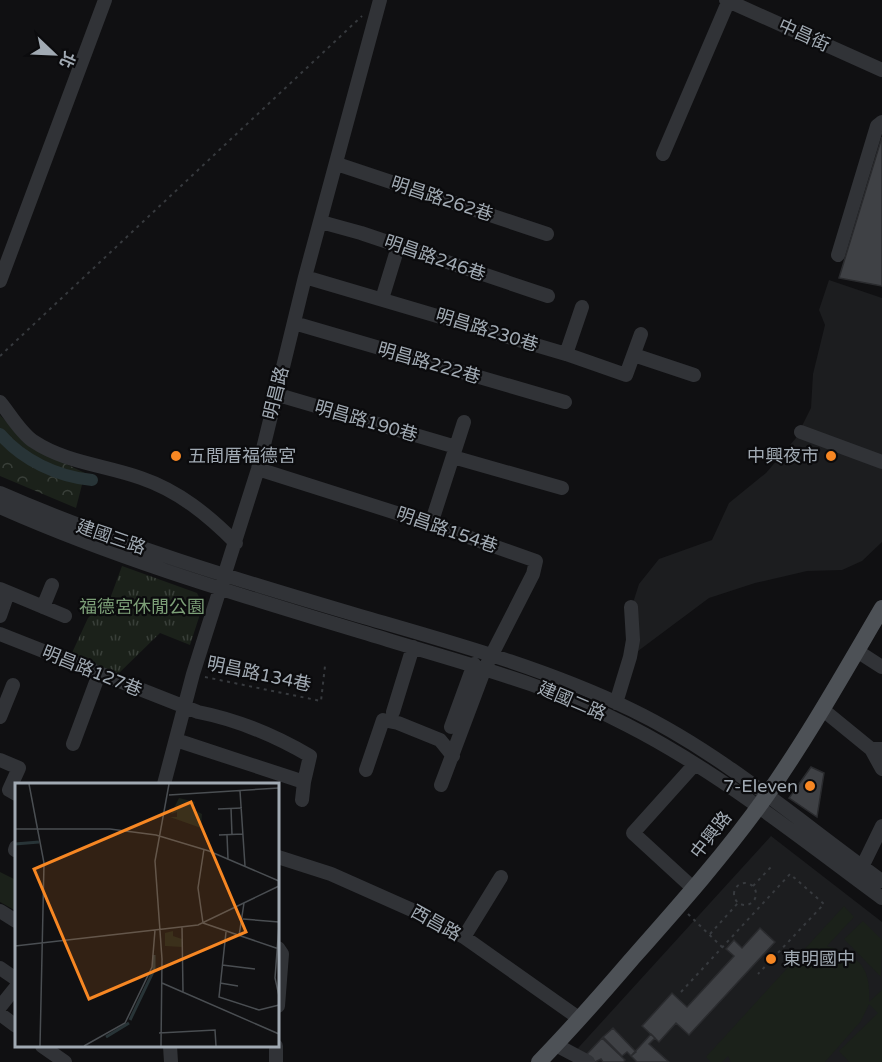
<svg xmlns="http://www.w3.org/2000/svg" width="882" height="1062" viewBox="0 0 882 1062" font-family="'Varela Round','Noto Sans TC',sans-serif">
<defs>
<pattern id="forest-crowns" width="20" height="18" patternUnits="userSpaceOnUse" patternTransform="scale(1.5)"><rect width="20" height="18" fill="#1b211a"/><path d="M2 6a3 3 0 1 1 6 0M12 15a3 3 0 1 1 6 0" fill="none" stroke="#393f39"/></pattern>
<pattern id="park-tufts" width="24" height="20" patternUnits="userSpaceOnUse" patternTransform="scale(1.5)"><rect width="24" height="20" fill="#1b211a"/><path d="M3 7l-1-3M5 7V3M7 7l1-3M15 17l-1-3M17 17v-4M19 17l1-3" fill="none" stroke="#393f39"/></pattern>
</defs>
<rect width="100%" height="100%" fill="#101012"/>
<path fill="#1c1d1f" d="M829 280 882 298V542L862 561 842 570 807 571 755 583 709 598 630 657 631 609 639 584 659 559 712 540 729 503 766 473 796 438 811 408 813 374 825 325 819 310Z
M771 836 882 922V1062H578L569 1058Z"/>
<path fill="#1b211a" d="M0 872 16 880V911L0 902Z
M844 906 854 917 827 946C859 956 871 966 869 1002L882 990V1062H849L839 1051 878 1013 869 1004 861 1021 825 1062H731L728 1056 722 1062H711L706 1057Z
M863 921 882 940 881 977 844 939Z"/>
<path fill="url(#forest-crowns)" d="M0 415 30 447 85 473 76 508 0 476Z"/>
<path fill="url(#park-tufts)" d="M122 566 197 593 203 605 190 645 160 633 117 675 71 655 88 618 111 596Z"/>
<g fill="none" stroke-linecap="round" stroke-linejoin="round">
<path stroke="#283437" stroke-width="12" d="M0 434C22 460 58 477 92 480"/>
</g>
<path fill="#3f4145" stroke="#2a2b2e" stroke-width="1.5" d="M882 137V286L839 278Z
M811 767 824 773 817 817 789 798Z
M760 928 775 942 689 1035 676 1023 659 1042 642 1026 672 993 687 1007 734 956 726 949 734 940 742 948Z
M613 1028 636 1052 631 1056 627 1052 622 1056 603 1037Z
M651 1034 655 1038 649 1044 669 1062H637L631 1056Z
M602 1038 625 1060 623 1062H603L601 1059 595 1062 587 1054Z"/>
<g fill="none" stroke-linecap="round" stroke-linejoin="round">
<path stroke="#373a3e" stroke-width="2" stroke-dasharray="3 4.5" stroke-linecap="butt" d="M0 356 362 16
M205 677 321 701 325 666
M734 894a11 11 0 1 1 22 0a11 11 0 1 1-22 0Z
M753 886 771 867
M688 914 722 947
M710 934 738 903
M681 992 790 874 824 904 758 974"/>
<path stroke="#313337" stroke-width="14" d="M726 0 882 70
M663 154 729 0
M337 164 547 234
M321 222 361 233 548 296
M838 255 877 126 882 122
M305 277 566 354 626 375 641 334
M0 281 105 0
M382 299 398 247
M294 323 565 402
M566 354 582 307
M634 355 694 375
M275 394 456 447
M0 402C10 414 20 432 33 441 66 463 105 465 141 478 179 491 208 515 236 543
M801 432 882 462
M453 457 562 488
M258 469 431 524 536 561 533 574 485 668 441 785
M0 493C117 544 238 580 360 616 453 643 545 668 632 710 723 754 801 823 882 881
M0 507C126 563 257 600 388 640 470 665 552 686 627 725 719 772 799 837 882 898
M431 524 464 422
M0 589 65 616
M43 607 52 585
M0 616 8 593
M0 634 198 712C239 720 274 735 310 756L304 782
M857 651 882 667
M616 703 630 657 633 640 631 607
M822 709 871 749H882
M393 712 413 647
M0 717 13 685
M451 727 474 664
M176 740 304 782 302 800
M73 744 99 674
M871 749 882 769
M0 760 19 768 9 790 16 794
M366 770 383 720 398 723 440 740 453 756
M164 784 193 674 258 469 305 277 380 0
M15 850 16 847
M278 857 331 874 421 914 464 937 580 1019
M862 867 882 826
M694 889 633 833 695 764
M0 911 16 921
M464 937 501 877
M278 948 282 954 278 1006
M0 968 16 979
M0 1007 16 987
M0 1014 16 1026
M556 1045 588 1062
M42 1046 65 1062
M170 1046 171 1062
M276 1046V1062"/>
<path stroke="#4d5156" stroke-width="16" d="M539 1062C571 1029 601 995 631 960 678 907 726 853 767 795 809 735 845 671 882 608"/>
</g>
<g fill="#f78723" stroke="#0b0b0d" stroke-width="2">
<circle cx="176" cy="456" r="6"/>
<circle cx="831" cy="456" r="6"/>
<circle cx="810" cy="786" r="6"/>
<circle cx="771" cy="959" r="6"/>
</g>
<g text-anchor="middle" stroke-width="4.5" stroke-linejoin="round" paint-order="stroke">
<g font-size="18" fill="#a1aab3" stroke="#0b0b0d">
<text transform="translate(804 35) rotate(24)" y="6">中昌街</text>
<text transform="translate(442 199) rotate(18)" y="6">明昌路262巷</text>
<text transform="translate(435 258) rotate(19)" y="6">明昌路246巷</text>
<text transform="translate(487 330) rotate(17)" y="6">明昌路230巷</text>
<text transform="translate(429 363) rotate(16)" y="6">明昌路222巷</text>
<text transform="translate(276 393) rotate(-76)" y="6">明昌路</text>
<text transform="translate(366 421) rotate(16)" y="6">明昌路190巷</text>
<text transform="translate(447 530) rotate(19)" y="6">明昌路154巷</text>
<text transform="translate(111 537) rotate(19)" y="6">建國三路</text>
<text transform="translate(92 671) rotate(22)" y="6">明昌路127巷</text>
<text transform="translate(259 674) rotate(12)" y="6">明昌路134巷</text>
<text transform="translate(572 701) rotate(23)" y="6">建國二路</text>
<text transform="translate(711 835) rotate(-52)" y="6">中興路</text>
<text transform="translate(436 923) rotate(29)" y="6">西昌路</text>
</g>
<g font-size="18" fill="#a1aab3" stroke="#0b0b0d" text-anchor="start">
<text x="188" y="462">五間厝福德宮</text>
<text x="819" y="462" text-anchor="end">中興夜市</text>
<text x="798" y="792" text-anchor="end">7-Eleven</text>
<text x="783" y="965">東明國中</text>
</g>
<g font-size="18" fill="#7c9f77" stroke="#0b0b0d">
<text x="142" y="613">福德宮休閒公園</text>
</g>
</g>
<g transform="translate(15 783)">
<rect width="264" height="264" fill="#101012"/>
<path d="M164 15 180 19 177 26 187 31 186 45 155 34H162V29L156 31Z" fill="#1b211a"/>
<path d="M158 148V153L167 156V164L150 163V150Z" fill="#1b211a"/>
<path fill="none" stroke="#283437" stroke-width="3" d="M0 61 24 59M115 237 139 187V172M91 254 114 240"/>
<path fill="none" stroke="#4a4e52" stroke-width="1.5" d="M14 1 29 80 25 263M225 8 230 83M154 12 264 5M216 25 217 52M203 26 227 25M0 46H95L141 52 194 68 264 98M204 52 228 51M212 52 213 76M228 136 264 139M188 140 264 166M188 140 183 105 189 66M264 142 260 195 264 213M167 144 168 209M211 149 204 214 244 227 264 222M224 153 229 120M0 163 183 142 264 103M207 182 240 186M147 200 264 251M205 200 223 203M144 250 200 247 201 263M69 263 110 240 137 184 140 147M146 263 147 176 140 78 154 1"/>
<path fill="#f78723" fill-opacity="0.15" stroke="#f78723" stroke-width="3" d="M176 19 231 149 74 216 19 86Z"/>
<rect width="264" height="264" fill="none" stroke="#a1aab3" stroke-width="3"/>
</g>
<g transform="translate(54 54) rotate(113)" stroke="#0b0b0d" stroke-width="4.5" paint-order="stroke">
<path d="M0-4.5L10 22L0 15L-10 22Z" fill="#a1aab3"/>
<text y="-9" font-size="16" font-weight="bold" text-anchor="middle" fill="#a1aab3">北</text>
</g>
</svg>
